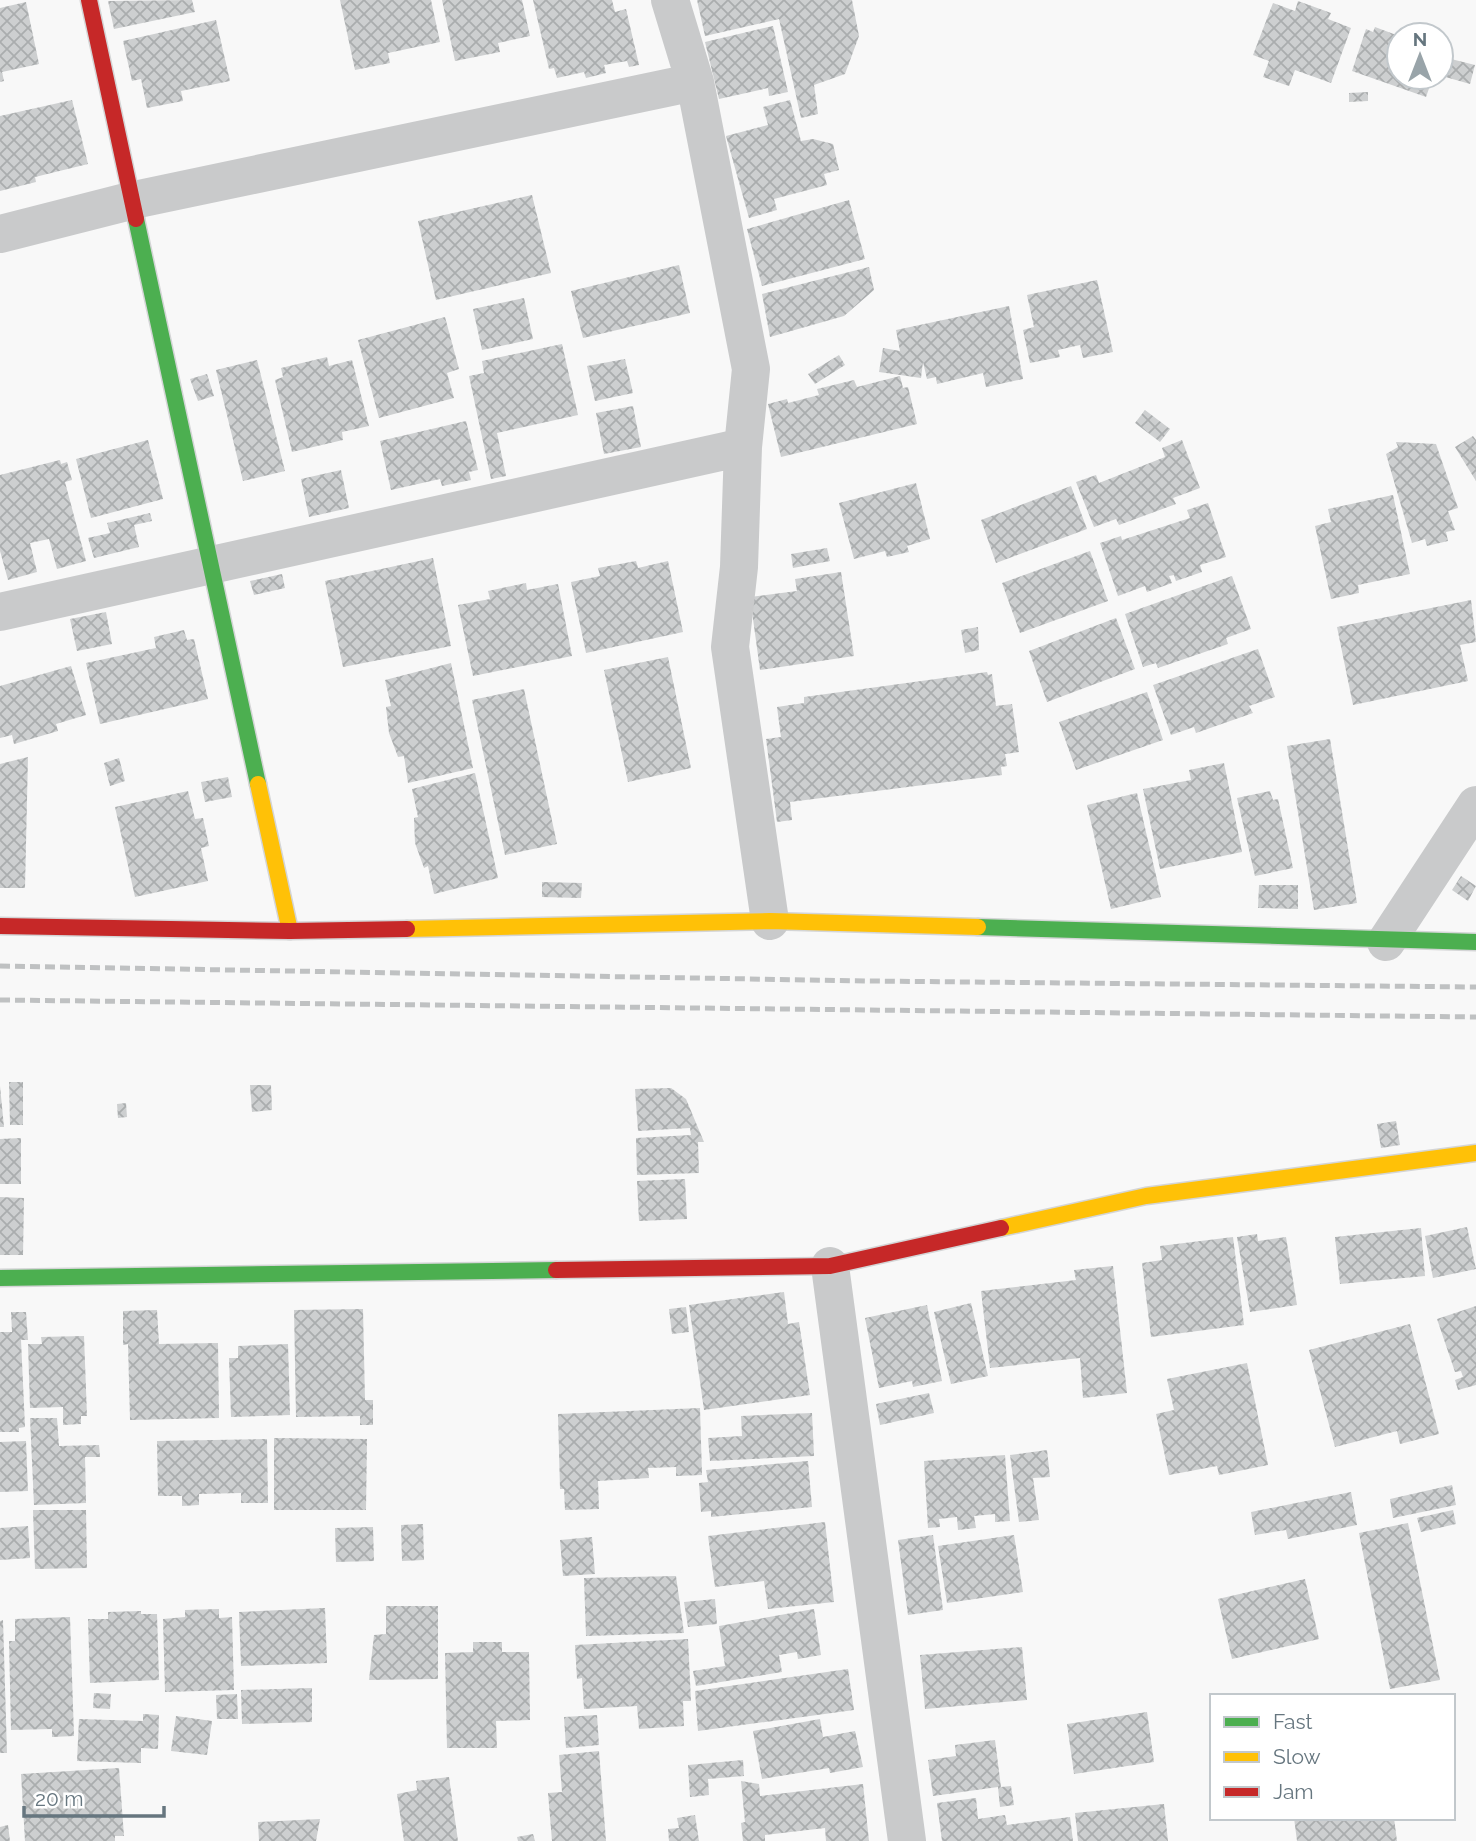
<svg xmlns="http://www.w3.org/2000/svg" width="1476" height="1841" viewBox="0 0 1476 1841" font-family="Raleway,sans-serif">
<defs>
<pattern id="building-cross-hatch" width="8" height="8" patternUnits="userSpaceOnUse" patternTransform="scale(1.75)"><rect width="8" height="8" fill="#cdcfd0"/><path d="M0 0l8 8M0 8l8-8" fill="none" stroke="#aaadae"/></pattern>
</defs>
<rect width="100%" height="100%" fill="#f8f8f8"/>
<path fill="url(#building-cross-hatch)" d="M192 0 195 12 114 29 108 1Z
M340 0H431L440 42 388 53 390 63 355 70Z
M442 0H522L530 36 498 43 500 52 455 61Z
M533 0H612L615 12 626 9 639 65 629 67 627 61 604 65 606 73 586 78 584 72 557 78 554 68 549 69Z
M697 0H852L859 36 845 74 814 85 818 114 801 118 779 19 705 36Z
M1298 1 1331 13 1328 19 1351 28 1331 83 1295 70 1289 86 1263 77 1269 61 1253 55 1273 3 1295 11Z
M26 2 39 64 2 72 4 81 0 82V8Z
M216 20 230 81 181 91 183 101 147 108 141 79 132 81 123 41Z
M773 26 788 92 769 96 768 88 719 99 705 42Z
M1375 27 1399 36V77H1433L1426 97 1352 71 1366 29 1373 32Z
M1447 58 1475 65 1470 84 1442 76Z
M1368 92V101L1349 102V93Z
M72 100 88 164 35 177 36 182 0 191V116Z
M790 100 801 141 813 139 833 144 839 170 824 174 827 185 774 199 777 210 749 218 726 136 768 125 763 107Z
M532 195 551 273 436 300 418 221Z
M849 200 865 259 762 286 747 229Z
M679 265 690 313 583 338 571 291Z
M869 267 874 290 844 316 770 337 762 294Z
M1097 280 1113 352 1083 358 1080 345 1058 350 1060 357 1030 363 1023 330 1034 327 1027 295Z
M524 298 533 339 482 350 473 309Z
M1009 306 1023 379 986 387 983 373 937 384 936 377 927 379 923 362 921 378 879 372 883 348 900 351 896 330Z
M445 317 459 369 447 373 454 398 379 418 358 340Z
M562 344 578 415 497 433 506 476 491 479 469 376 484 373 482 361Z
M839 355 845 365 815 384 808 374Z
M327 357 329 366 352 360 369 426 342 432 343 440 292 452 275 380 283 377 281 368Z
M625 359 633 393 595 401 587 366Z
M257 360 285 471 243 481 216 370Z
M207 374 214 396 198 401 190 379Z
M900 376 903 388 908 387 917 424 781 457 768 404 787 399 788 403 819 395 817 389 854 380 857 387Z
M633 406 641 447 604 454 596 413Z
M1145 410 1170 429 1160 442 1135 423Z
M466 421 478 470 469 472 471 480 442 486 440 479 391 490 380 441Z
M1473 436 1476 440V481L1455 447Z
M148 440 163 499 91 518 76 459Z
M1182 440 1200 488 1173 498 1176 504 1119 525 1116 519 1094 527 1076 482 1096 475 1099 483 1165 457 1162 448Z
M1396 442 1436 444 1458 508 1448 511 1455 530 1446 532 1448 541 1427 546 1425 539 1412 543 1386 454 1398 447Z
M60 460 61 464 67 462 72 480 65 482 86 561 57 569 49 539 30 543 37 572 8 580 0 551V475Z
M341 470 349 508 309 517 301 479Z
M916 483 930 539 907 546 909 552 887 557 885 551 854 559 839 503Z
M1071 486 1087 529 996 563 981 520Z
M1393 495 1410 574 1358 585 1359 593 1331 599 1315 526 1331 522 1328 509Z
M1208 503 1226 557 1200 565 1202 572 1176 581 1174 575 1169 576 1172 583 1147 592 1145 586 1118 596 1100 543 1121 536 1122 540 1190 518 1187 510Z
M150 513 152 521 134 525 139 547 94 558 88 538 110 533 107 523Z
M827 548 830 561 793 568 791 554Z
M1090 551 1108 601 1020 633 1002 583Z
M433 558 451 646 343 667 325 581Z
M636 561 638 568 668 561 683 632 586 653 571 582 600 576 598 568Z
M841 572 854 656 760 670 750 597 797 591 795 579Z
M282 574 285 588 254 595 250 581Z
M1232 576 1251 629 1226 638 1228 644 1158 668 1156 663 1143 667 1125 614Z
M526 583 527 590 558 584 572 656 473 676 458 605 490 599 488 591Z
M1471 600 1476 642 1460 645 1468 681 1353 705 1337 627Z
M106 612 112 644 77 651 70 619Z
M1116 618 1135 669 1047 702 1029 651Z
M978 627 979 650 965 653 961 630Z
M184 630 187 640 194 639 208 699 100 724 86 663 156 648 154 637Z
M1258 649 1275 697 1249 706 1253 713 1196 733 1194 727 1171 735 1153 685Z
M668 657 691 768 628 782 604 670Z
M451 663 473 768 408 783 404 756 398 757 389 733 386 707 391 706 385 680Z
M71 666 86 715 56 724 58 731 14 744 12 735 0 738V686Z
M987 672 988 675 992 674 996 706 1012 704 1019 752 1005 754 1007 766 1001 767 1002 775 790 802 792 820 777 822 766 739 781 737 777 707 804 703V697Z
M524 689 557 844 505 855 472 700Z
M1147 692 1163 740 1076 770 1059 722Z
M1330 739 1357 903 1314 910 1287 746Z
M28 757 25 888H0V764Z
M119 758 125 781 110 786 104 763Z
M1224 763 1242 852 1160 869 1143 789 1191 780 1189 770Z
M475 773 498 878 434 894 428 866 424 868 415 843 414 818 418 817 412 789Z
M228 777 232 797 205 802 201 782Z
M188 791 195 819 203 818 209 846 201 848 208 881 135 897 115 807Z
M1270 791 1273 800 1278 799 1293 868 1255 876 1237 798Z
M1137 793 1161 897 1111 909 1087 805Z
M1461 876 1476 886 1468 901 1452 890Z
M542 882 582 883 581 898 542 897Z
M1259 885H1298V909L1258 908Z
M9 1082H23V1125H10Z
M250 1085H271L272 1110 252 1112Z
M0 1086 4 1127H0Z
M671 1088 686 1099 704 1142H698L699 1173 637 1175 636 1138 691 1135 690 1128 638 1131 635 1089Z
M126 1103 127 1117 118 1118 117 1104Z
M1396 1121 1400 1145 1381 1148 1377 1124Z
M21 1138V1184H0V1139Z
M685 1179 687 1219 639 1221 637 1181Z
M0 1197 24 1198 23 1255H0Z
M1467 1227 1476 1269 1433 1278 1425 1236Z
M1421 1228 1425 1276 1340 1284 1335 1237Z
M1257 1234 1258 1241 1286 1237 1297 1305 1250 1312 1237 1237Z
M1233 1237 1244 1325 1151 1337 1142 1263 1162 1260 1160 1246Z
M1113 1266 1127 1393 1083 1398 1080 1358 990 1368 981 1291 1076 1280 1074 1270Z
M784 1292 788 1324 799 1322 810 1395 704 1410 689 1305Z
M971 1303 988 1376 951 1384 934 1312Z
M927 1305 942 1381 913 1387 912 1381 879 1388 865 1318Z
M1476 1306V1385L1458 1390 1455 1380 1463 1377 1461 1371 1455 1372 1437 1319Z
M686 1307 689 1332 672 1334 669 1309Z
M363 1309 365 1400H373V1425H360V1416L296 1417 294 1310Z
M157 1310 159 1344 218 1343 219 1418 130 1420 128 1344 123 1345V1311Z
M11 1312H26L28 1340H21L25 1427 19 1428V1432H0V1332H12Z
M1410 1324 1439 1434 1400 1444 1397 1431 1335 1447 1309 1350Z
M84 1336 87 1416H81V1424L63 1425V1407L30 1408 28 1344H42L41 1337Z
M288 1344 290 1415 231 1417 229 1358H238V1346Z
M1247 1363 1268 1465 1219 1475 1217 1466 1169 1475 1156 1414 1174 1410 1167 1379Z
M929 1393 934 1413 880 1425 876 1404Z
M700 1408 702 1475 676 1476V1467L648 1468 649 1478 598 1481 599 1509 565 1510 564 1489H560L558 1414Z
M812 1413 814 1456 710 1461 708 1438 742 1436 741 1416Z
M30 1418H57L59 1446 99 1445 100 1457H85L86 1503 34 1505Z
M274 1438 367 1439 366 1510H274Z
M267 1439 268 1503H241V1493L199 1494V1505L182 1506V1496H158L157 1441Z
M26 1441 28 1491 0 1492V1442Z
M1047 1450 1050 1477 1033 1478 1039 1520 1019 1522 1010 1455Z
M1005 1455 1010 1521 995 1522V1514L974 1516 976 1528 958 1530 957 1517 939 1519 940 1527 928 1528 924 1461Z
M808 1461 812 1507 711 1517V1511L701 1512 699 1483 708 1482 706 1470Z
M1452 1485 1456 1505 1393 1518 1390 1499Z
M1351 1492 1357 1525 1288 1539 1286 1530 1255 1535 1251 1512Z
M33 1510H86L87 1568 35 1569Z
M1453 1510 1456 1524 1421 1532 1417 1518Z
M825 1522 834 1602 768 1609 764 1581 715 1587 708 1536Z
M1408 1523 1440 1680 1390 1689 1359 1533Z
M423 1524 424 1560 402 1561 401 1525Z
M28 1526 30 1558 0 1560V1528Z
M373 1527 374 1561 336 1562 335 1528Z
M933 1535 943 1610 908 1615 898 1540Z
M1014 1535 1023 1592 947 1603 938 1546Z
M592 1537 595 1574 563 1576 560 1540Z
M676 1576 684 1633 586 1636 584 1578Z
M1305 1579 1319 1639 1232 1659 1218 1599Z
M715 1599 717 1624 688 1627 684 1602Z
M386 1606H438V1679L369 1680 374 1635 386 1634Z
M325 1608 327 1663 241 1666 239 1612Z
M219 1609V1618L232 1617 234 1690 165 1692 163 1619 185 1617V1610Z
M814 1609 821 1655 798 1659 797 1652 779 1655 782 1672 696 1686 693 1671 725 1666 719 1626Z
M141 1611V1614H157L159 1680 90 1683 88 1619H108V1612Z
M70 1617 74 1736 52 1737V1729L11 1730 9 1641H15V1619Z
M3 1620 7 1753H0V1621Z
M688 1639 691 1701H683L684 1726 639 1729 637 1706 584 1709 582 1678 577 1679 575 1645Z
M473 1642H502V1652H529L530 1720 496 1721 497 1748H447L445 1653 473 1652Z
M1022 1647 1027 1700 925 1709 920 1655Z
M848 1669 854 1710 698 1731 695 1691Z
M312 1688V1722L242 1724 241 1690Z
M94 1693 111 1694 110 1709 93 1708Z
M237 1694 238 1719H217L216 1695Z
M1147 1712 1154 1762 1074 1774 1067 1724Z
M143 1714 159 1715 158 1749 141 1748V1763L77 1761 79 1719 143 1721Z
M597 1715 599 1745 566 1748 564 1717Z
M176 1716 212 1721 207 1755 171 1751Z
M820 1719 823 1737 855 1731 863 1767 830 1773 829 1768 762 1779 753 1731Z
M995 1740 1001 1787 1011 1786 1014 1805 1000 1807 998 1787 933 1796 928 1760 956 1756 955 1745Z
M599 1751 606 1841H552L548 1793 562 1792 559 1755Z
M743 1760 744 1776 708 1779 709 1795 690 1797 688 1765Z
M119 1768 124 1836H115V1841H25L21 1774Z
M449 1777 458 1841H404L397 1794 417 1790 416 1781Z
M741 1781 759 1784 760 1796 863 1784 869 1841H826L825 1828 765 1835V1841H743L741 1823 745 1822Z
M976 1798 978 1819 1005 1815 1007 1825 1070 1817 1073 1841H942L937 1803Z
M1164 1804 1168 1841H1078L1075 1813Z
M695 1815 699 1841H669L668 1829 679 1828 677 1818Z
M1294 1818H1394L1397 1841H1297Z
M320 1819 316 1841H259L258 1822Z
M8 1825 10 1841H0V1827Z
M533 1834 535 1841H518L517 1837Z"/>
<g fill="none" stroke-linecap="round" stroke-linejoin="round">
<g stroke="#d4d5d6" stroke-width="19">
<path id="fast" d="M136 219 258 784
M978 927 1476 942
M0 1278 556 1270"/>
</g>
<g stroke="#d4d5d6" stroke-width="19">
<path id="slow" d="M258 784 290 931
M407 929 770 921 978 927
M1001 1228 1146 1196 1476 1153"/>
</g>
<g stroke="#d4d5d6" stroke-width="19">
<path id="jam" d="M89 0 136 219
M0 926 290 931 407 929
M556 1270 830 1266 1001 1228"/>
</g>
<path stroke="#c9cacb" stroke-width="38" d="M670 0 695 82 751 369 743 447 739 567 730 647 770 921
M0 234 134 200 695 82
M0 612 743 447
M1386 942 1476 805
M830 1266 907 1841"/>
<use href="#fast" stroke="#4caf50" stroke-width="16"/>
<use href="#slow" stroke="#ffc107" stroke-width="16"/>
<use href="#jam" stroke="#c62828" stroke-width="16"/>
<path stroke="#bfc1c2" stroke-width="5" stroke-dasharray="10 5" stroke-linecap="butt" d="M0 966 868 981 1476 987
M0 1000 1476 1017"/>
</g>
<rect x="1210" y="1694" width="245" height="126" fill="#ffffff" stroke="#c2c8cc" stroke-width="2"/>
<rect x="1224" y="1717" width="35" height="10" fill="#4caf50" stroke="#c2c8cc" stroke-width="2"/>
<text x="1273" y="1729" font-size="21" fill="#66767f">Fast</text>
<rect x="1224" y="1752" width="35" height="10" fill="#ffc107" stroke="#c2c8cc" stroke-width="2"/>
<text x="1273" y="1764" font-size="21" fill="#66767f">Slow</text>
<rect x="1224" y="1787" width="35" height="10" fill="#c62828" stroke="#c2c8cc" stroke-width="2"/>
<text x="1273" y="1799" font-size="21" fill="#66767f">Jam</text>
<g transform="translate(1420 56)"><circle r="33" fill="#ffffff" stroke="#c2c8cc" stroke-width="2"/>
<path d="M0-5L12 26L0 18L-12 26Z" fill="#99a4a9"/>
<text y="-10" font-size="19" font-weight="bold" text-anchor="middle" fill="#66767f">N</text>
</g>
<path d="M24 1806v10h140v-10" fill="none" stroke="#66767f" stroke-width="3.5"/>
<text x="35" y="1806" font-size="21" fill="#66767f" stroke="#ffffff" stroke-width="5" paint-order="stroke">20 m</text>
</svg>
